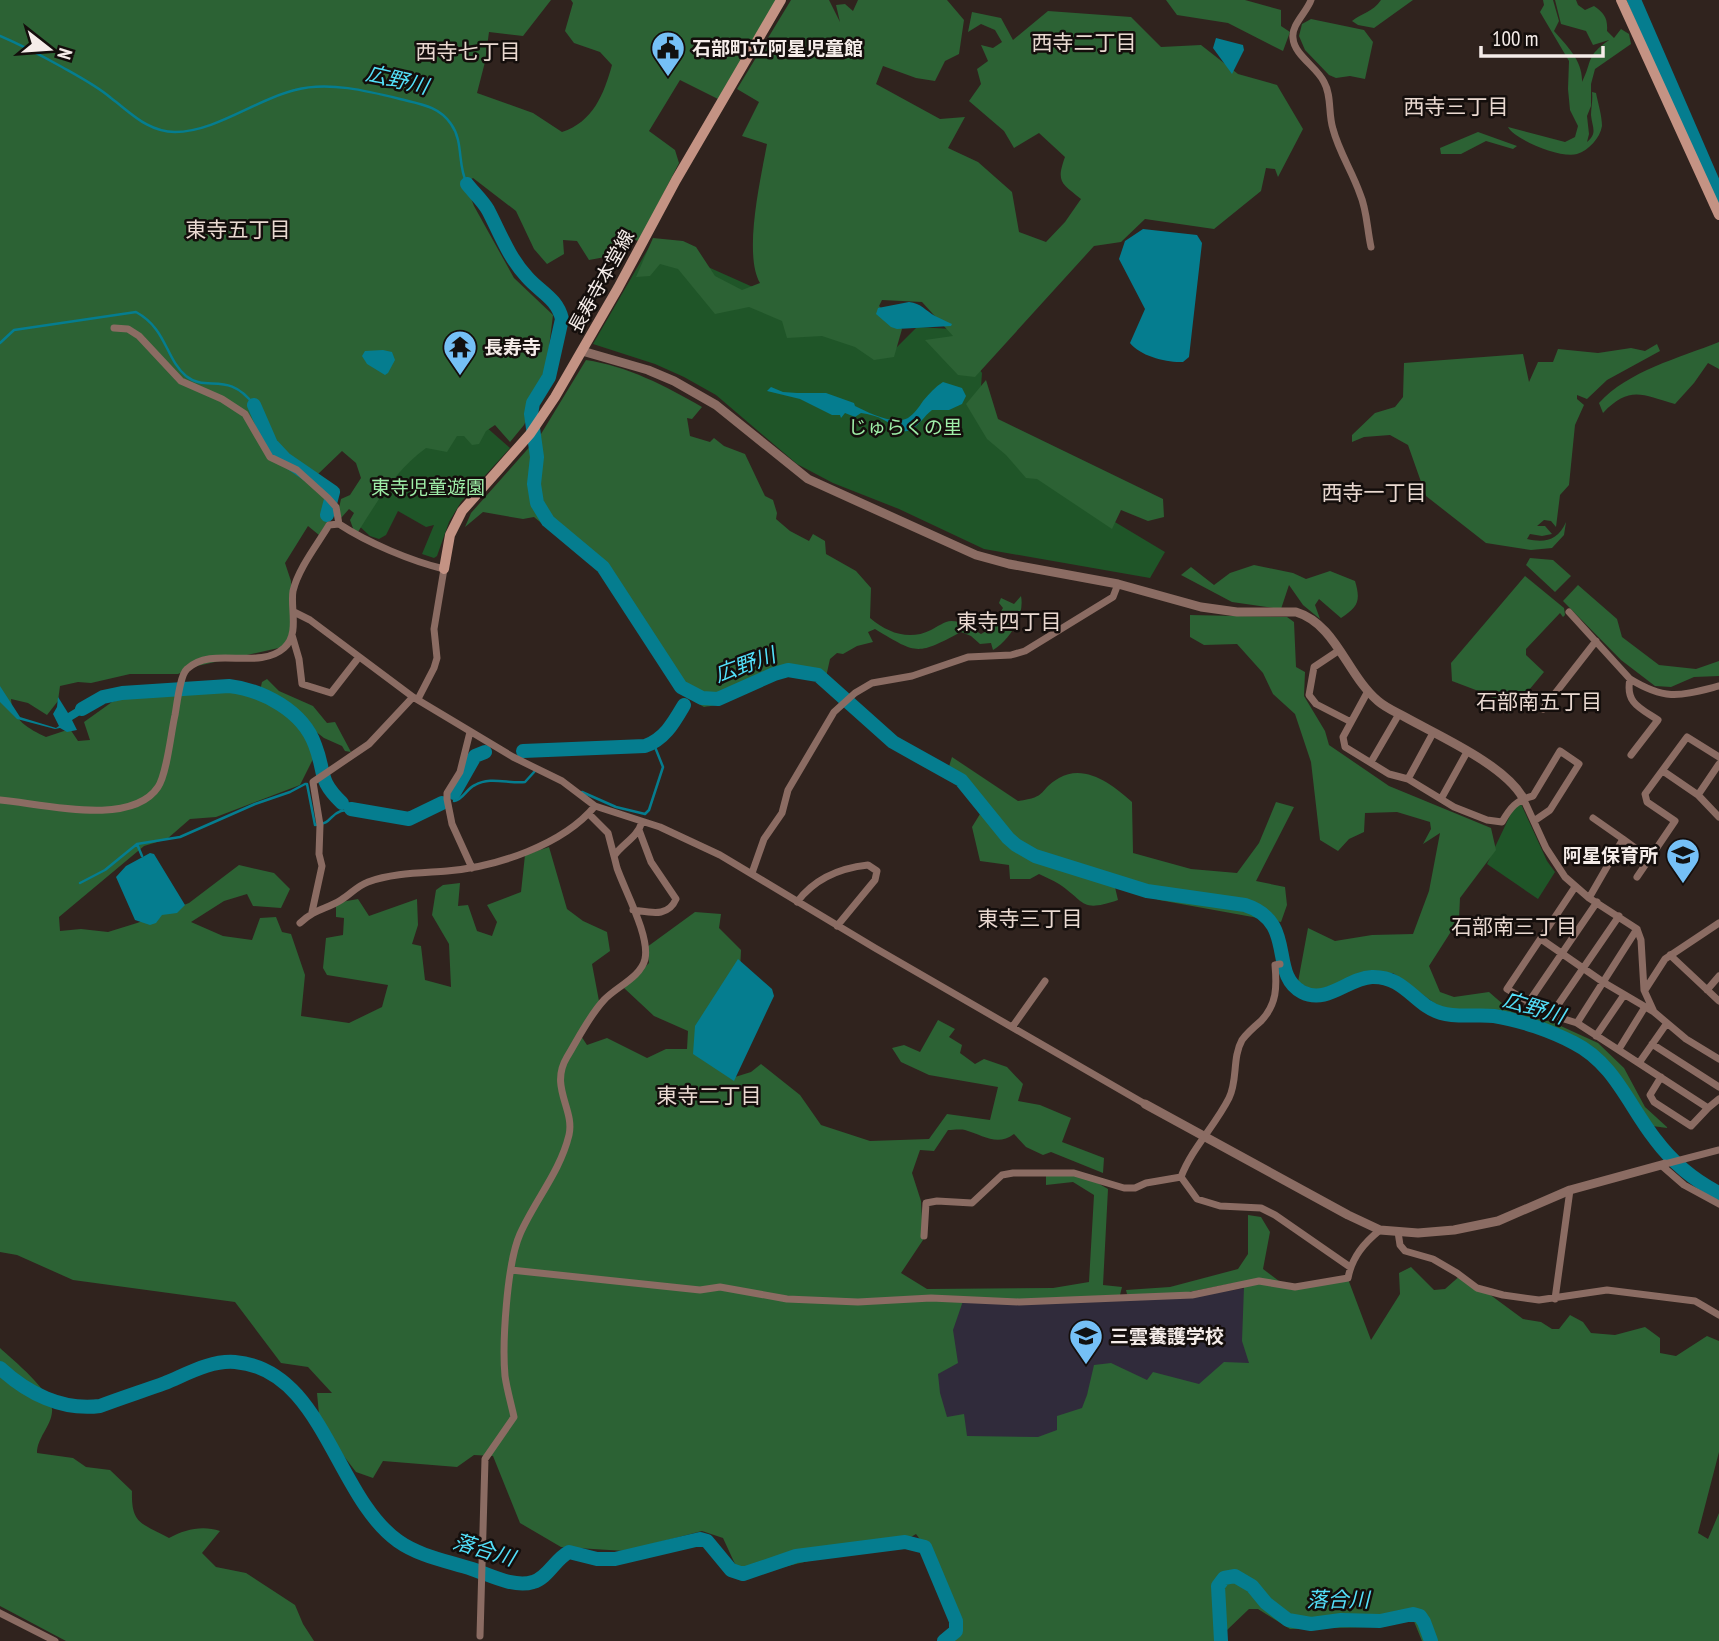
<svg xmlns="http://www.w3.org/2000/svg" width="1719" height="1641" viewBox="0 0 1719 1641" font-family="'PT Sans Narrow','Noto Sans JP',sans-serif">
<rect width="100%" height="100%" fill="#30231e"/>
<path fill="#302b3b" d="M1246 1288 1252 1364 1199 1386 1147 1383 1096 1367 1082 1412 1060 1434 1041 1440 966 1442 944 1421 934 1372 958 1303 1190 1297Z"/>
<path fill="#1f5528" d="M652 242 894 350 917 327 952 329 982 373 980 401 1023 467 1165 552 1150 578 984 549 899 509 833 483 797 464 716 395 684 377 655 364 593 344Z
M485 426 510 448 461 502 449 522 437 556 434 558 422 554 434 525 426 527 398 511 386 535 379 539 370 536 357 524 398 467 431 435Z
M1521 804 1547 861 1555 872 1538 899 1487 864 1514 807Z"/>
<path fill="#2c6234" d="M0 0H551L523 36 489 32 485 62 477 93 533 113 562 132C593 122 604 94 612 65L600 52 574 43 565 31 573 3 571 0H776L718 99 680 80 649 131 675 150 679 163 639 241 627 238 616 255 589 260 577 241 563 240 564 254 547 264 534 249 516 211 473 178 465 183 474 206 514 278 553 315 545 379 524 425 510 442 495 425 486 431 479 444 472 445 464 436H457L447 452 426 448C396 470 378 500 358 532L354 531 350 520 354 513 349 509 341 518 339 508 341 499 350 495 361 478 356 463 342 451 317 475 330 488 332 515 319 535 308 526 285 563 291 581V631L283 647 197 666 178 674H130L91 683 78 682 60 686 58 701 47 715 28 703 11 699C12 720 29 729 46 737L70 729 78 741 90 740 84 722 112 702 144 693 184 695 205 690 238 689 259 695 262 682 267 679 279 691 313 706 327 723 335 722 351 752 345 751 342 746 324 738 306 724 315 755 300 785 216 817 190 819 167 839 144 846 59 917 60 931 81 929 108 932 137 923 189 903 239 865 274 873 290 889 281 908 253 906 247 894 224 901 191 922 223 936 252 940 260 918 276 917 282 932 291 934 305 975 301 1016 349 1023 382 1007 388 985 327 975 323 968 326 938 343 935 344 918 336 917V903L358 899 369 916 417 899 418 925 412 944 421 946 425 980 451 987 449 944 432 915 436 890 443 885 460 883 458 906 468 905 477 931 492 936 497 922 487 905 521 892 525 855 549 847 567 909 583 921 607 932 610 951 592 964 599 1001 581 1036 587 1045 607 1038 647 1058 666 1049H687L688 1031 654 1016 624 988 649 963 647 947 695 912 721 914 719 928 741 950 735 1077 751 1072 761 1064 800 1095 821 1125 870 1141 929 1139 947 1114 990 1120 998 1087 929 1075 901 1062 892 1048 904 1045 920 1052 938 1020 955 1029 949 1037 962 1045 960 1053 975 1064 984 1059 1007 1067 1023 1084 1018 1101 1040 1105 1071 1118 1062 1142 1104 1158 1103 1173 1051 1152 1043 1155 1026 1147 1014 1134C997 1147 983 1135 965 1130 960 1129 953 1130 948 1130L934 1151 920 1150 912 1173 921 1201 923 1240 901 1273 927 1289 1053 1288 1089 1282 1094 1195 1073 1182 1046 1185V1175L1075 1170 1108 1189 1103 1285 1122 1287 1120 1295 996 1301H963L953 1330 958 1363 938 1374 940 1393 947 1417 964 1414 967 1436 1038 1437 1057 1430V1416L1082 1408 1087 1395 1094 1365 1111 1363 1147 1380 1153 1372 1199 1384 1224 1362 1249 1363 1242 1341 1244 1287 1234 1283 1179 1294H1127L1126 1290 1170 1287 1238 1269 1248 1254V1215L1261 1217 1270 1232 1263 1269 1291 1290 1348 1279 1371 1340 1400 1294 1399 1273 1411 1267 1434 1290 1445 1289 1462 1274 1523 1319 1541 1322 1552 1329H1559L1570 1315 1583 1322 1591 1333 1615 1335 1645 1327 1660 1338V1353L1676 1356 1707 1336 1719 1341V1452L1698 1533 1708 1539 1719 1513V1641H1422L1413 1619 1372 1627 1290 1629 1258 1609H1249L1226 1631 1224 1641H944L960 1630 936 1561 916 1534 889 1550 829 1556 747 1576 735 1564 723 1538 702 1531 625 1551 561 1547 520 1523 493 1456 474 1455 457 1467 383 1461 373 1478 356 1472 320 1425 317 1393H332L308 1367 281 1363 235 1302 73 1280 17 1255 0 1252Z
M791 0H829L840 22 836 5 845 4 853 11 858 0H947L964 20 959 54 945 61 935 81 916 78 883 66 876 84 940 119 965 117 948 148 978 162 1012 192 1019 232 1046 242 1065 222 1081 199C1061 183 1056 182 1065 157L1039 133 1014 148 1004 131 969 101 981 84 977 69 988 61 981 45 993 48 1002 42 995 30 981 24 968 32 972 12 1001 18 1013 40 1048 11 1131 17 1161 47 1201 45 1238 74 1277 85 1303 129 1278 177 1275 169 1266 168 1261 191 1214 229 1145 219 1121 242 1094 246 975 377 958 375 925 340 953 336 922 302 882 300 879 306 902 329 894 357 874 360 855 347 822 336 787 338 782 321 749 307 715 314 678 269 660 264 650 276 636 277 653 238 683 241 696 247 715 276 742 290 760 283C743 254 761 177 767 144L742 136 759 102 737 89Z
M1166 0H1245L1281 10V26L1290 32 1283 51 1228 23 1177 15Z
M1381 0H1413L1374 28 1358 25 1352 21C1362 13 1373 12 1381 0Z
M1543 0H1553L1559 21 1554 31C1567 46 1583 61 1582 82 1593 60 1585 57 1609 40L1593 45 1586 31 1561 24 1555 0H1576L1578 5 1585 10 1594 6C1604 13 1608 18 1607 31L1614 38 1621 29 1629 34 1631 44 1595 69 1591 84V106L1587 116 1589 134 1587 142C1598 133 1592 127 1591 115 1591 108 1593 100 1592 92L1596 93C1598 103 1602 116 1602 126 1600 138 1589 150 1577 154 1562 159 1515 140 1508 127L1565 142 1575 137 1578 126 1570 110 1568 89 1569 61 1540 12 1544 5Z
M1311 19 1364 30 1373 42 1365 79 1350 76 1336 78 1329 75 1305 50 1299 36 1302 24Z
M1478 132 1517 146 1513 149 1486 141 1461 154H1441L1440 148Z
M1719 342V369L1708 363 1694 383 1675 404C1642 395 1630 385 1603 413L1599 403C1628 371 1679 358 1719 342Z
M1657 344 1660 351 1607 380 1587 399 1577 395V399L1584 405 1575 425 1569 485 1560 495 1556 527 1551 521 1544 520 1537 526H1545L1552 534 1542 536 1530 534 1527 539C1544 543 1558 541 1566 522L1564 535 1552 548 1531 550 1486 543 1426 496 1408 445 1390 435 1364 437 1352 442V435L1375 413 1395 407 1403 397 1404 363 1523 354 1529 382 1538 362H1553L1558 349 1598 353 1631 348 1645 351Z
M586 360C627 366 666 386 702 407L692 419 687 418 690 436 710 442 714 438 724 446 745 454 765 496 773 500 777 513 776 519 790 531 809 541 813 534 825 541 826 554 856 571 871 588 870 618C888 633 909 641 931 630 937 627 945 621 951 621 963 621 972 629 981 634L990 629 1003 608 999 603 1001 598 1014 604 1021 596C1025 615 1010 640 993 650L991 643 980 644 971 636 961 632C916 656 917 654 875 629L868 632 873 642 857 646 843 654 837 653 830 659 826 677C802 667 774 665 750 678 739 684 735 695 726 702 720 705 710 706 704 707L678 692 604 575 534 517 523 519 483 512 465 527 471 513 541 434Z
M986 380 998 419 1163 499 1164 517 1148 521 1121 510 1112 529 1037 479 1026 478 1006 455 987 439 966 404Z
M1530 558 1553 560 1571 576 1555 592 1526 565Z
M1254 565 1293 573 1306 579 1330 571 1355 581C1361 601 1358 607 1341 618L1319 599 1315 605 1320 619 1303 605 1289 585 1281 609 1232 602 1181 575 1191 567 1214 585 1230 573Z
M1525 576 1564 608 1565 615 1563 617 1560 613 1526 649V655L1544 672 1509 714 1489 695 1452 681 1451 663Z
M1578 585 1617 619 1622 637 1659 665 1696 669 1719 661V676L1694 677 1671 687 1655 686 1621 660 1563 601Z
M1190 615 1287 617 1294 622 1296 667 1305 672 1304 696 1325 731 1329 745 1389 786 1491 828 1496 850 1460 898 1459 919 1429 966 1440 992 1454 997 1489 992 1512 1012 1552 1022 1598 1043 1624 1068 1645 1107 1668 1128 1652 1126 1616 1071 1582 1044 1540 1025 1489 1013 1451 1011 1437 1005 1393 973 1366 974 1314 991 1298 982 1308 928 1335 941 1372 935 1413 934 1429 891 1440 833 1423 844 1431 829 1430 822 1397 812 1365 813 1364 832 1349 839 1338 851 1320 840 1311 762 1295 714 1273 694 1263 673 1237 644 1204 645 1190 637Z
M952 757 1018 801C1049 797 1038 790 1059 778 1085 763 1113 785 1132 802L1133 853 1191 869 1237 873 1259 843 1276 802 1294 807 1256 881 1285 887 1287 905 1281 922 1159 900 1114 883 1118 900C1080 913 1086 902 1059 884 1053 880 1045 877 1039 874L1030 879H1010L1009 865 980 861 972 827 980 814 964 787 946 776Z
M0 1348C13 1360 55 1394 52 1412 51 1426 37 1438 37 1453L73 1458 86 1467 110 1470 132 1491C131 1525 142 1523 169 1538 185 1529 203 1525 220 1531L202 1553 216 1567 246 1573 295 1605 303 1624 314 1641H66L0 1606Z"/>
<path fill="#057d8f" d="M1216 38 1243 45 1244 50 1232 74 1213 48Z
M1143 229 1197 235 1202 243 1189 357 1183 362C1167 363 1140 356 1130 343L1145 309 1119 259 1125 241Z
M909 302C921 303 926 311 935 316 941 319 946 321 952 324L951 326 897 329 891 327 876 314 878 308Z
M383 350 392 352 395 360 388 373 385 375 367 364 362 356 365 351Z
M943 382 962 388 966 396 962 404 949 410H932C924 416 919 426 910 430 899 435 893 424 884 420 877 416 869 414 861 413L855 417 845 413 841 418 840 415H832L800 399 767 391 771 387 783 392 797 393H826L854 403 855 406C868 412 893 426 908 418 914 414 919 407 923 401 929 394 935 387 943 382Z
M0 686 20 717 56 728 59 726 53 714 57 707 58 697 68 713 96 696 100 703 72 720 77 730 67 732 60 728 55 729 17 719 0 702Z
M150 853 154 854 185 905 177 913 162 915 156 923 150 925 135 920 116 877 126 866Z
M738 959 772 989 774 996 734 1081 693 1054 695 1026Z"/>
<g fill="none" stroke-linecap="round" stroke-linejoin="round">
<path stroke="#057d8f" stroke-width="2.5" d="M0 36C21 45 42 56 62 67 78 76 97 86 111 98 131 113 148 132 175 132 215 132 257 99 295 90 328 81 368 91 400 99 420 104 439 106 451 124 464 142 457 165 467 184
M0 343 14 330 136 312C167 329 165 358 186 376 207 393 228 370 254 405
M688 697 690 694
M582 792 616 807 645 814 649 810 663 767 653 742
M454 801C463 800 466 789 475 785 490 776 509 784 525 782L535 771
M137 844 142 856
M80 883 105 870 137 844 180 837 255 804 290 792 305 784H307L315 825C332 824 329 815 341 811 347 809 358 814 365 815L368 813"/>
<path stroke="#057d8f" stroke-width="14" d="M1634 0 1719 196
M467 184C474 193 483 201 488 210 500 233 509 258 527 277 540 292 557 298 562 319L549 377 533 403 531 414 537 457 534 484 537 503 548 521 603 567 681 687 702 698 718 699 774 674 788 670 818 675 893 742 961 780 1008 838 1016 845 1035 856 1147 891 1245 905C1298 922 1268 974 1302 992 1327 1005 1348 978 1372 977 1405 976 1414 1005 1441 1013 1458 1018 1477 1014 1494 1016 1520 1020 1551 1031 1574 1043 1614 1063 1629 1106 1655 1139 1673 1163 1693 1180 1719 1193
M254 405 271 444 285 459 333 492 327 515
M82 709 103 697 122 693 229 686C263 690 303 711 315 745 326 773 317 779 342 803
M523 751 645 746C665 739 674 722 684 705
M454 793 475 756 485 752
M351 809 409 819 442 803
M0 1368C27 1393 62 1411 100 1406 121 1398 143 1391 165 1383 187 1374 211 1360 235 1362 323 1369 335 1496 398 1541 419 1556 447 1561 472 1569 490 1575 514 1588 533 1582 548 1578 555 1559 569 1552L597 1559H615L700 1539 707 1541 731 1570 743 1574 796 1556 905 1542 925 1547 956 1621V1631L944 1641
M1221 1641 1218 1586 1224 1578 1235 1576 1252 1586 1266 1603 1288 1620 1311 1624 1341 1620 1380 1621 1413 1614 1420 1616 1424 1622 1431 1641"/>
<path stroke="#8b6c63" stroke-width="7" d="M1311 0C1307 12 1291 25 1293 38 1294 55 1317 67 1324 82 1332 96 1328 114 1333 129 1339 152 1352 171 1360 194 1367 210 1367 229 1371 247
M114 328 128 329 139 336 181 381 222 399 245 414 270 457 297 470 328 498 336 507 339 524C368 543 411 561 444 569L434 629 437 658 434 668 418 699
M294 612 310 620 413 697 513 757 562 781 595 806 660 827 720 855 875 948 1145 1104
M1569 612 1630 679C1666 701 1679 696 1719 686
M292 635 299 659 302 684 331 693 359 657
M1338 651 1314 667 1309 695 1316 704 1351 722
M1630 679C1625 703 1640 708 1658 720L1631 755
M1368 691 1343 737 1345 747 1389 774 1408 779 1454 807 1487 820 1502 822C1510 808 1516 800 1533 796L1560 751 1579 764 1550 810 1534 821
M1543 709 1596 641
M470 732 460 772 447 793V799L452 824 472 868
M1371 762 1399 714
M1663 771 1698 795 1719 817
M1408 779 1433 733
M1698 795 1719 764
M1523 798 1546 848 1565 877 1589 898 1637 929 1641 940 1644 990 1654 1012 1686 1039 1719 1059
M1441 799 1467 752
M0 800C39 803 131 828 158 787 167 774 171 732 175 715 177 704 180 675 187 669 213 645 258 671 284 648 300 634 290 608 293 591 298 569 317 545 329 525L339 524
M589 814 608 833 614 856
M1593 818 1623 839
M752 873 764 839 782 813 788 790 834 712 855 693 872 683 912 676 968 657 1011 655 1025 651 1113 597 1118 584
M1637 877 1675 821 1647 802 1645 794 1687 737 1719 757
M1575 887 1507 989 1551 1015 1577 1023 1708 1108 1691 1126 1654 1102 1650 1095 1661 1077
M1589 898 1623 839 1649 858
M797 902C815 878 840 868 868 865L877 871 875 880 837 926
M633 910C650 912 668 918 676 899L651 862 639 830
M312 912 322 866 319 854 320 825 313 782 369 744 413 697
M300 923C316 908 325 910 341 900 351 894 357 886 368 882 392 873 421 873 447 871 496 867 563 845 595 806
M1541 939 1603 982 1654 1012
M1670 955 1719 1001
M1645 990 1665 959 1719 923
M1707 990 1719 976
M1528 1003 1597 902
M1551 1015 1619 916
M1577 1023 1637 929
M1013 1026 1045 981
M1596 1036 1624 995
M1652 1044 1719 1087
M1619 1049 1645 1007
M1639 1063 1667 1023
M1708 1108 1719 1099
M1665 1164 1719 1150
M1661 1165 1684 1185 1719 1204
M1181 1177C1192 1148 1215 1126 1229 1098 1238 1080 1232 1058 1242 1040 1247 1033 1254 1027 1261 1021 1277 1004 1277 987 1275 965L1280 964
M1181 1177 1197 1199 1220 1206 1261 1208 1275 1215 1350 1267
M1398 1232 1400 1245 1405 1251 1433 1259 1457 1273 1477 1288 1503 1295 1539 1300 1607 1290 1695 1301 1719 1315
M924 1236 926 1203 937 1201 972 1203 1002 1175 1013 1173H1074L1124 1188H1135L1146 1183 1181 1177
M511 1270 700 1290 720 1287 787 1299 858 1302 931 1298 1019 1302 1192 1295 1259 1281 1295 1287 1348 1278C1352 1257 1364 1243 1380 1230
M1555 1299 1570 1190
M0 1613 55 1641
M480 1636 485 1459 514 1417C511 1403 507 1390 505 1376 502 1343 507 1263 520 1234 535 1200 560 1172 569 1135 575 1109 549 1087 567 1057 578 1039 589 1016 604 1000 616 987 641 977 645 959 650 936 625 891 617 868L614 856C623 843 637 838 642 822"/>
<path stroke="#8b6c63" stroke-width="9" d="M582 351 648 370 674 381 716 405 808 479 976 555 1009 564 1118 584 1201 607 1237 612H1296C1336 624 1347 675 1378 701 1386 708 1396 712 1405 717 1439 736 1505 765 1523 798
M1145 1104 1348 1215 1380 1230 1418 1233 1454 1230 1498 1221 1570 1190 1665 1164"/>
<path stroke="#c49384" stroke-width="10" d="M1621 0 1719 215
M444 569 450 535 462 511 530 434 555 397 618 288 676 180 781 0"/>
</g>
<defs>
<g id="civic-pin" transform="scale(1.75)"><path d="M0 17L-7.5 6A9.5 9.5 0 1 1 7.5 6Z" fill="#75c0f6" stroke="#140e0c"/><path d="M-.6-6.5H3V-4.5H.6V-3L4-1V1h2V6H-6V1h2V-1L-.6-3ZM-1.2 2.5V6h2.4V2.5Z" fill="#111"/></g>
<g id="temple-pin" transform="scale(1.75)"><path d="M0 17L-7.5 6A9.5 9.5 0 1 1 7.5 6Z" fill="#75c0f6" stroke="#140e0c"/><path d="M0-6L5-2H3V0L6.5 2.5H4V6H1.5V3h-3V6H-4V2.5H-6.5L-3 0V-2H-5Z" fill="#111"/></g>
<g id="school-pin" transform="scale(1.75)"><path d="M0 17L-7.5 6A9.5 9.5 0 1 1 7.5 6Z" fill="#75c0f6" stroke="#140e0c"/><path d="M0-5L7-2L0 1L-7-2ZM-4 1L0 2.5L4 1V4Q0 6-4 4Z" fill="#111"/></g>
</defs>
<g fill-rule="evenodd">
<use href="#civic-pin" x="668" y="48"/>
<use href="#temple-pin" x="460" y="347"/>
<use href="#school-pin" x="1683" y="855"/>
<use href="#school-pin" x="1086" y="1336"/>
</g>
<g text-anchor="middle" stroke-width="5" stroke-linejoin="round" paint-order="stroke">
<g font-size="19" font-weight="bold" fill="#f5ece9" stroke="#140e0c" text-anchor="start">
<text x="692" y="55">石部町立阿星児童館</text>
<text x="484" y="354">長寿寺</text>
<text x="1658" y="862" text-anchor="end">阿星保育所</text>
<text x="1110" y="1343">三雲養護学校</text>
</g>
<g font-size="19" fill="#f5ece9" stroke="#140e0c">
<text transform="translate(601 281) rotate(-61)" y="7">長寿寺本堂線</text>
</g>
<g font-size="19" fill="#9feea8" stroke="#140e0c">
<text x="905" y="434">じゅらくの里</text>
<text x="428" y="494">東寺児童遊園</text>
</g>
<g font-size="21" fill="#ead9d1" stroke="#140e0c">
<text x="1084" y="50">西寺二丁目</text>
<text x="468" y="59">西寺七丁目</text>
<text x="1456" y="114">西寺三丁目</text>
<text x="238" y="237">東寺五丁目</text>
<text x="1374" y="500">西寺一丁目</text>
<text x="1009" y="629">東寺四丁目</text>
<text x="1539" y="709">石部南五丁目</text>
<text x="1030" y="926">東寺三丁目</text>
<text x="1514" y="934">石部南三丁目</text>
<text x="709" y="1103">東寺二丁目</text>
</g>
<g font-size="21" font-style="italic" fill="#53e0fa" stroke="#140e0c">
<text transform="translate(397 80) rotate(13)" y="7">広野川</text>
<text transform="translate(745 665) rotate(-20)" y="7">広野川</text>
<text transform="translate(1534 1008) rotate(17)" y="7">広野川</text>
<text transform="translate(484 1550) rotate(17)" y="7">落合川</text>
<text x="1338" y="1607">落合川</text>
</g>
</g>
<g transform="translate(49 49) rotate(107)" stroke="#140e0c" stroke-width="5" paint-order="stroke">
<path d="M0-5L12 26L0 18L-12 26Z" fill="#f5ece9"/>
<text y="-10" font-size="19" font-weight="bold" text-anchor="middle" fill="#f5ece9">N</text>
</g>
<path d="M1481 46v10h122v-10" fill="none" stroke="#f5ece9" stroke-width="3.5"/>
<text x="1492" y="46" font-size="21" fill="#f5ece9" stroke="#140e0c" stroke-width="5" paint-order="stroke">100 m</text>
</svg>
